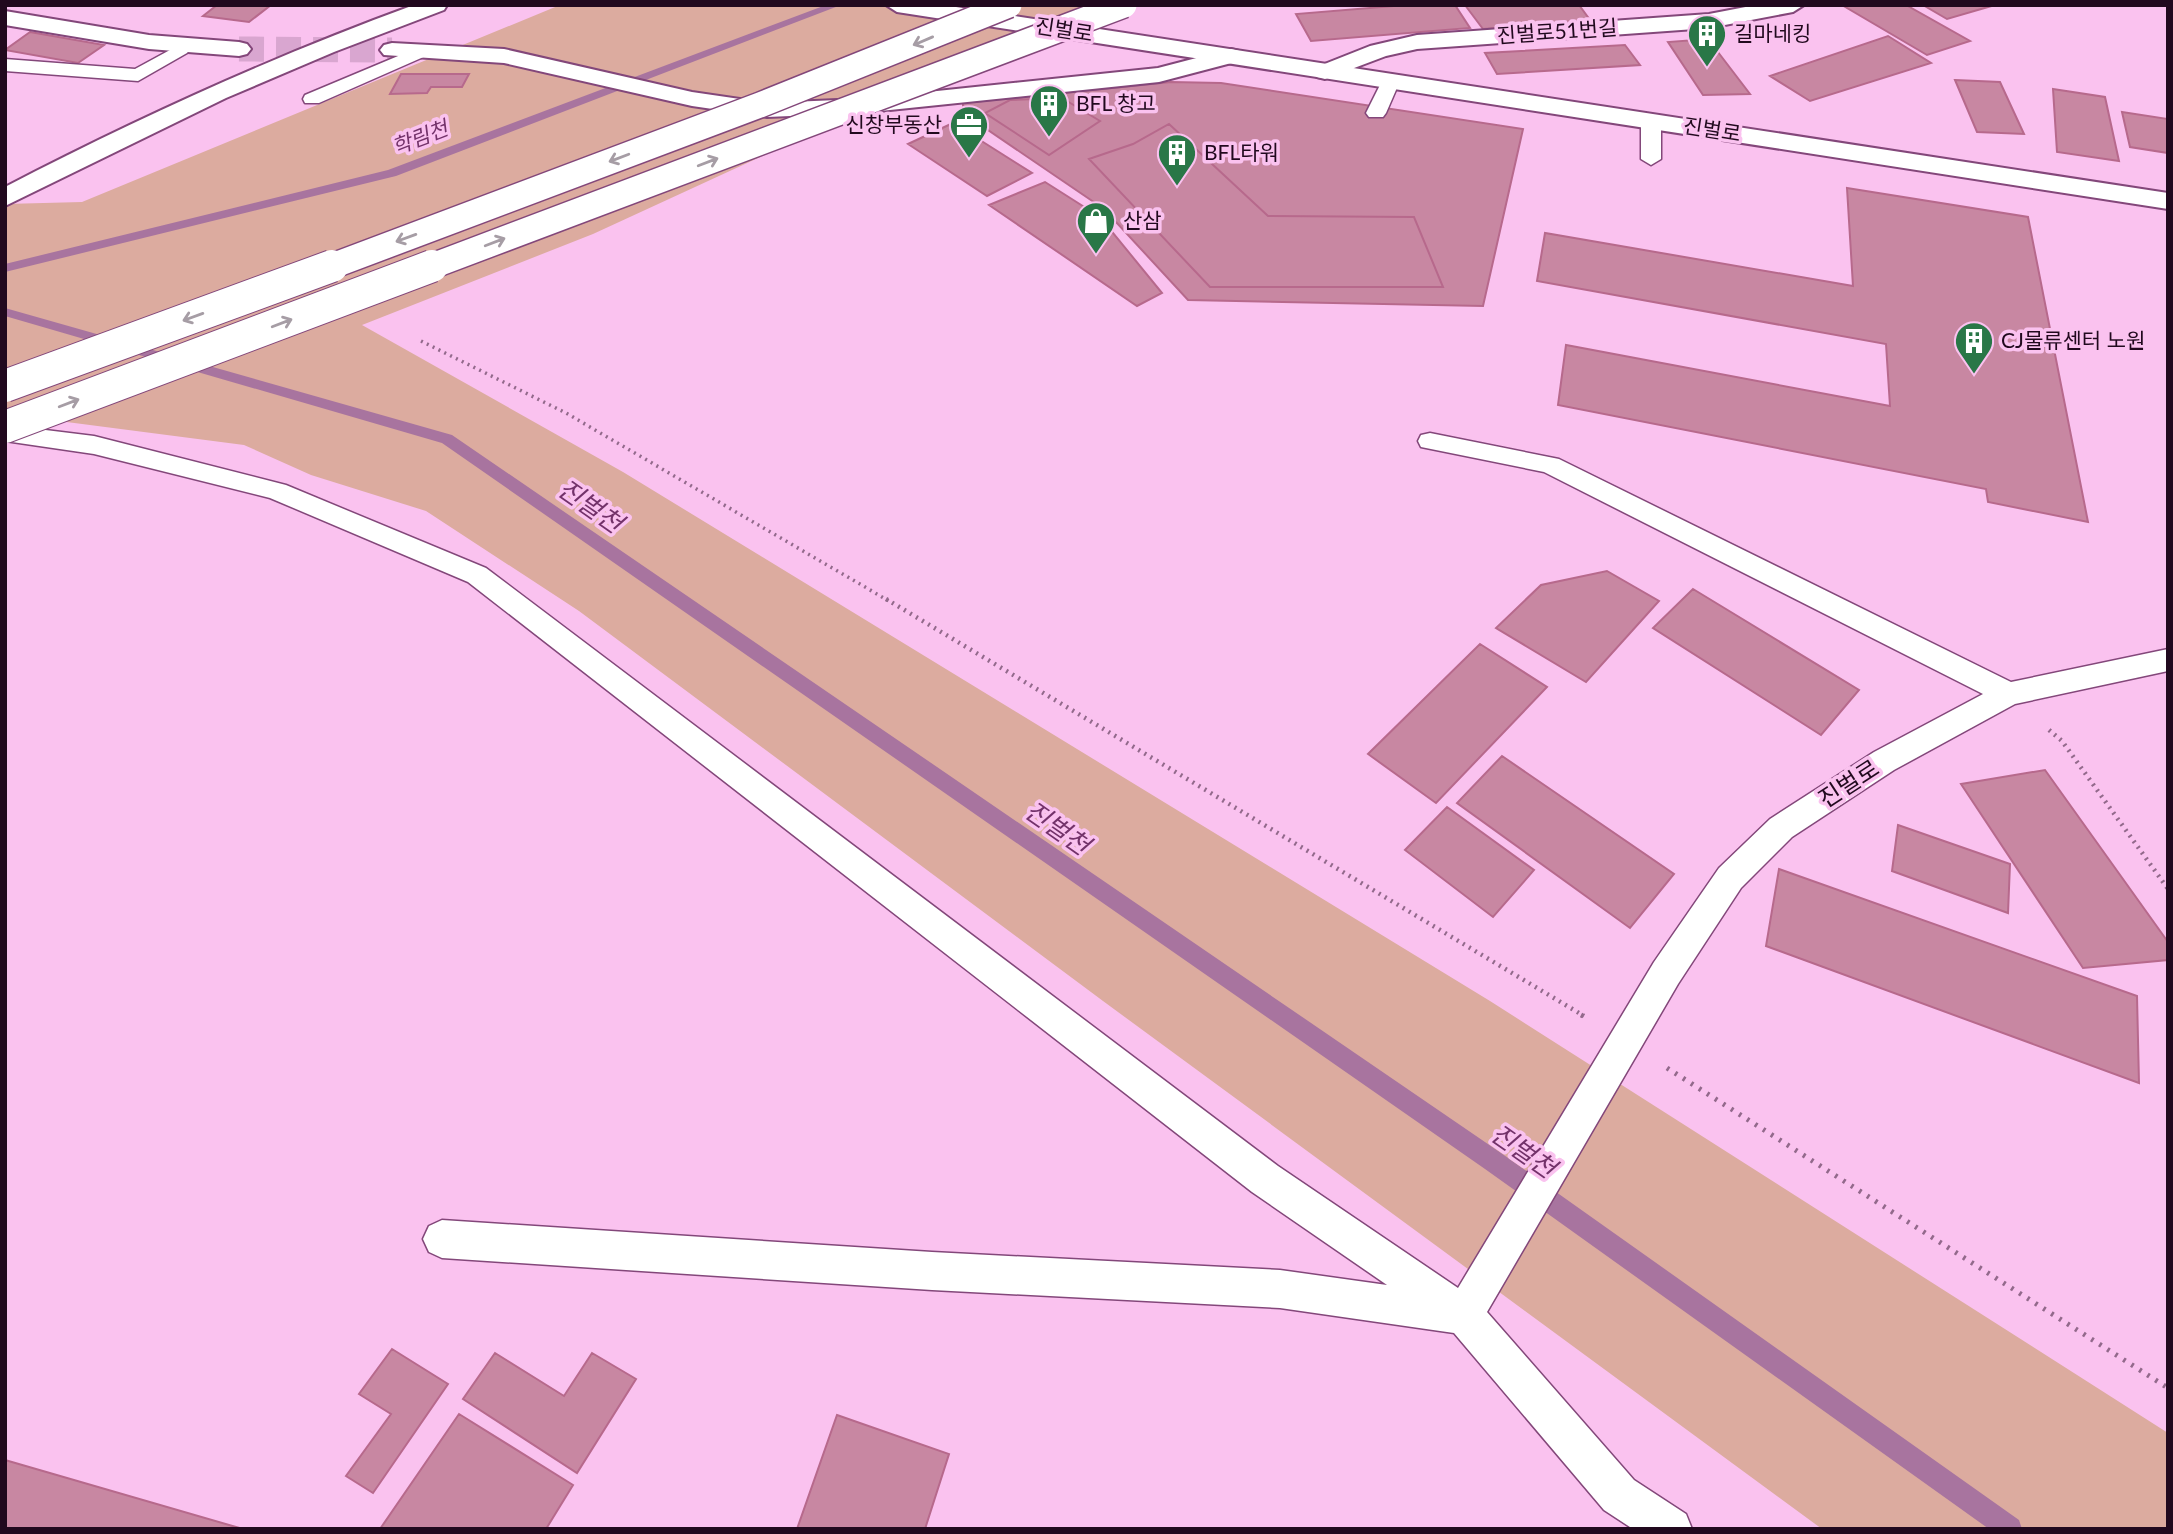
<svg xmlns="http://www.w3.org/2000/svg" width="2173" height="1534" viewBox="0 0 2173 1534" font-family="Lato,'Noto Sans KR',sans-serif">
<rect width="100%" height="100%" fill="#fac2ef"/>
<path fill="#dcab9f" d="M560 5H1091L593 234 362 325 623 472 1490 1001 2168 1433V1529H1822L1103 1001 579 611 426 511 311 475 244 445 5 414V204L82 202Z"/>
<g fill="none" stroke-linecap="round" stroke-linejoin="round">
<path fill="#a8749f" fill-rule="evenodd" d="M826 5H841L396 176 5 272V264L388 170Z
M5 308 452 435 1501 1153 2019 1520 2022 1529H1989L1485 1169 442 443 5 316Z"/>
</g>
<path fill="#c887a2" stroke="#b7698c" stroke-width="2" d="M217 5H271L249 22 203 16Z
M1406 5H1455L1470 28 1311 41 1296 14Z
M1465 5H1579L1590 20 1483 29Z
M1842 5H1906L1970 41 1927 55Z
M1923 5H1995L1947 19Z
M30 32 104 45 78 63 5 50Z
M1888 36 1931 63 1810 101 1770 76Z
M1708 39 1750 94 1703 95 1668 42Z
M1625 45 1640 65 1497 74 1485 53Z
M401 74H469L462 87H431L427 93 390 94Z
M1955 80 2000 82 2024 134 1977 132Z
M1171 82 1221 83 1523 129 1483 306 1188 300 1104 209 963 113V103Z
M2053 89 2105 97 2119 161 2057 152Z
M1062 98 1100 121 1049 155 985 113 1010 100Z
M2122 112 2168 119V153L2130 147Z
M953 123 1032 173 987 196 908 144Z
M1169 124 1268 216 1414 217 1443 287H1210L1089 159 1133 144Z
M1045 182 1100 217 1162 293 1137 306 989 205Z
M1847 188 2028 217 2088 522 1988 502 1986 489 1558 405 1566 345 1890 406 1886 344 1537 281 1545 233 1853 286Z
M1607 571 1659 601 1586 682 1496 628 1541 585Z
M1693 589 1859 690 1821 735 1653 628Z
M1480 644 1547 687 1436 803 1368 754Z
M1502 756 1674 874 1630 928 1457 803Z
M2045 770 2168 942V960L2083 968 1961 784Z
M1447 807 1534 870 1493 917 1405 850Z
M1898 825 2010 864 2008 913 1892 871Z
M1779 869 2137 996 2139 1083 1766 946Z
M392 1349 448 1384 373 1493 346 1476 391 1414 359 1394Z
M495 1353 564 1396 592 1353 636 1379 577 1473 463 1399Z
M459 1414 573 1485 546 1529H380Z
M837 1415 949 1454 925 1529H797Z
M5 1460 243 1529H5Z"/>
<g fill="none" stroke-linecap="round" stroke-linejoin="round">
<path stroke="#d9a6d0" stroke-width="25" stroke-dasharray="25 12" stroke-linecap="butt" d="M239 49 392 50"/>
<g stroke="#83477a" stroke-width="3">
<path id="service" d="M181 44 190 49 187 53 138 81 5 71V59L135 69Z
M422 46 428 47 431 51 428 55 319 103H305L303 99 305 95Z
M1390 77 1399 83 1386 113 1383 117H1369L1366 113 1381 83Z
M1651 115 1661 121V159L1651 165 1641 159V121Z
M5 425 94 436 286 485 486 568 1278 1166 1458 1288 1654 962 1719 868 1770 819 1874 752 1983 694 1544 472 1421 447 1418 441 1421 435 1430 433 1559 459 2011 682 2168 649V671L2015 704 1894 770 1792 837 1741 888 1678 984 1487 1312 1634 1480 1686 1514 1692 1529H1633L1604 1510 1454 1333 1280 1308 932 1290 442 1258 429 1252 423 1239 429 1226 442 1220 932 1252 1280 1270 1387 1285 1252 1192 468 582 270 498 94 454 5 441Z"/>
</g>
<g stroke="#83477a" stroke-width="4">
<path id="minor" d="M1756 5H1804L1793 12 1709 28 1417 49 1386 56 1325 79 1317 77 1313 72 1317 67 1370 46 1417 35 1709 14Z
M5 11 149 35 239 42 247 44 251 49 247 54 239 56 149 49 5 25Z
M392 43 504 49 692 92 767 103 861 99 1158 68 1231 49 1239 51 1243 56 1239 61 1159 82 861 113 767 117 692 106 504 63 384 55 380 50 384 45Z"/>
</g>
<g stroke="#83477a" stroke-width="4">
<path id="tertiary" d="M886 5H943L2168 193V209L897 12Z"/>
</g>
<g stroke="#83477a" stroke-width="4">
<path id="trunk" d="M414 5H447L444 10 334 52 226 98 5 206V187C138 118 274 56 414 5Z"/>
</g>
<path stroke="#92698b" stroke-width="3.5" stroke-dasharray="2 4.5" stroke-linecap="butt" d="M421 341 566 413 889 601"/>
<path stroke="#92698b" stroke-width="4.5" stroke-dasharray="2 5" stroke-linecap="butt" d="M886 599 1584 1016
M2049 730 2062 741 2168 889"/>
<path stroke="#92698b" stroke-width="5" stroke-dasharray="2.5 7" stroke-linecap="butt" d="M1581 1015 1585 1017
M1667 1068 2168 1388"/>
<use href="#service" fill="#fff" fill-rule="evenodd"/>
<use href="#minor" fill="#fff" fill-rule="evenodd"/>
<use href="#tertiary" fill="#fff" fill-rule="evenodd"/>
<use href="#trunk" fill="#fff" fill-rule="evenodd"/>
<g stroke="#83477a" stroke-width="28" stroke-linecap="butt">
<path id="trunk-bridge-far1" d="M327 268 760 105 1009 5
M427 268 1124 5"/>
</g>
<g stroke="#83477a" stroke-width="34" stroke-linecap="butt">
<path id="trunk-bridge" d="M5 386 332 266
M5 427 432 266"/>
</g>
<use href="#trunk-bridge-far1" stroke="#fff" stroke-width="25"/>
<use href="#trunk-bridge" stroke="#fff" stroke-width="32"/>
</g>
<defs><path id="oneway-shaft" d="M-6 0H5M1.5-3L5.5 0L1.5 3" fill="none" stroke-width="1.6" stroke-linecap="round" stroke-linejoin="round" transform="scale(1.75)"/></defs>
<g stroke="#a69da5">
<use href="#oneway-shaft" transform="translate(923 41) rotate(157)"/>
<use href="#oneway-shaft" transform="translate(619 158) rotate(159)"/>
<use href="#oneway-shaft" transform="translate(708 162) rotate(-21)"/>
<use href="#oneway-shaft" transform="translate(406 238) rotate(160)"/>
<use href="#oneway-shaft" transform="translate(495 242) rotate(-21)"/>
<use href="#oneway-shaft" transform="translate(193 317) rotate(160)"/>
<use href="#oneway-shaft" transform="translate(282 323) rotate(-21)"/>
<use href="#oneway-shaft" transform="translate(69 403) rotate(-21)"/>
</g>
<defs>
<g id="building-pin" transform="scale(2.0125)"><path d="M0 17L-7.5 6A9.5 9.5 0 1 1 7.5 6Z" fill="#297747" stroke="#fac2ef"/><path d="M-4-6H4V6H1V3H-1V6H-4ZM-2.5-4.3h1.7v1.8h-1.7ZM.8-4.3h1.7v1.8H.8ZM-2.5-1h1.7V.8h-1.7ZM.8-1h1.7V.8H.8Z" fill="#fff"/></g>
<g id="office-pin" transform="scale(2.0125)"><path d="M0 17L-7.5 6A9.5 9.5 0 1 1 7.5 6Z" fill="#297747" stroke="#fac2ef"/><path d="M-6-3h4V-5.5h4V-3h4V5H-6ZM-1-4.5V-3h2v-1.5ZM-6 0V1H6V0Z" fill="#fff"/></g>
<g id="shop-pin" transform="scale(2.0125)"><path d="M0 17L-7.5 6A9.5 9.5 0 1 1 7.5 6Z" fill="#297747" stroke="#fac2ef"/><path d="M-5-2.5h2.3a2.7 3.5 0 0 1 5.4 0H5L5.5 6h-11ZM-1.5-2.5h3a1.5 2.3 0 0 0-3 0Z" fill="#fff"/></g>
</defs>
<g fill-rule="evenodd">
<use href="#building-pin" x="1707" y="34"/>
<use href="#building-pin" x="1049" y="104"/>
<use href="#office-pin" x="969" y="125"/>
<use href="#building-pin" x="1177" y="153"/>
<use href="#shop-pin" x="1096" y="221"/>
<use href="#building-pin" x="1974" y="341"/>
</g>
<g text-anchor="middle" stroke-width="7" stroke-linejoin="round" paint-order="stroke">
<g font-size="21" fill="#21091e" stroke="#fac2ef">
<text transform="translate(1064 30) rotate(9)" y="7">진벌로</text>
<text transform="translate(1557 32) rotate(-4)" y="7">진벌로51번길</text>
<text transform="translate(1712 130) rotate(9)" y="7">진벌로</text>
</g>
<g font-size="21" fill="#21091e" stroke="#fac2ef" text-anchor="start">
<text x="1734" y="41">길마네킹</text>
<text x="1076" y="111">BFL 창고</text>
<text x="942" y="132" text-anchor="end">신창부동산</text>
<text x="1204" y="160">BFL타워</text>
<text x="1123" y="228">산삼</text>
<text x="2001" y="348">CJ물류센터 노원</text>
</g>
<g font-size="21" font-style="italic" fill="#73326a" stroke="#fac2ef">
<text transform="translate(420 138) rotate(-21)" y="7">학림천</text>
</g>
<g font-size="24" fill="#21091e" stroke="#fac2ef">
<text transform="translate(1849 784) rotate(-33)" y="8">진벌로</text>
</g>
<g font-size="26" font-style="italic" fill="#73326a" stroke="#fac2ef">
<text transform="translate(590 506) rotate(35)" y="9">진벌천</text>
<text transform="translate(1057 828) rotate(35)" y="9">진벌천</text>
<text transform="translate(1523 1151) rotate(35)" y="9">진벌천</text>
</g>
</g>
<rect width="2173" height="1534" fill="none" stroke="#21091e" stroke-width="14"/>
</svg>
